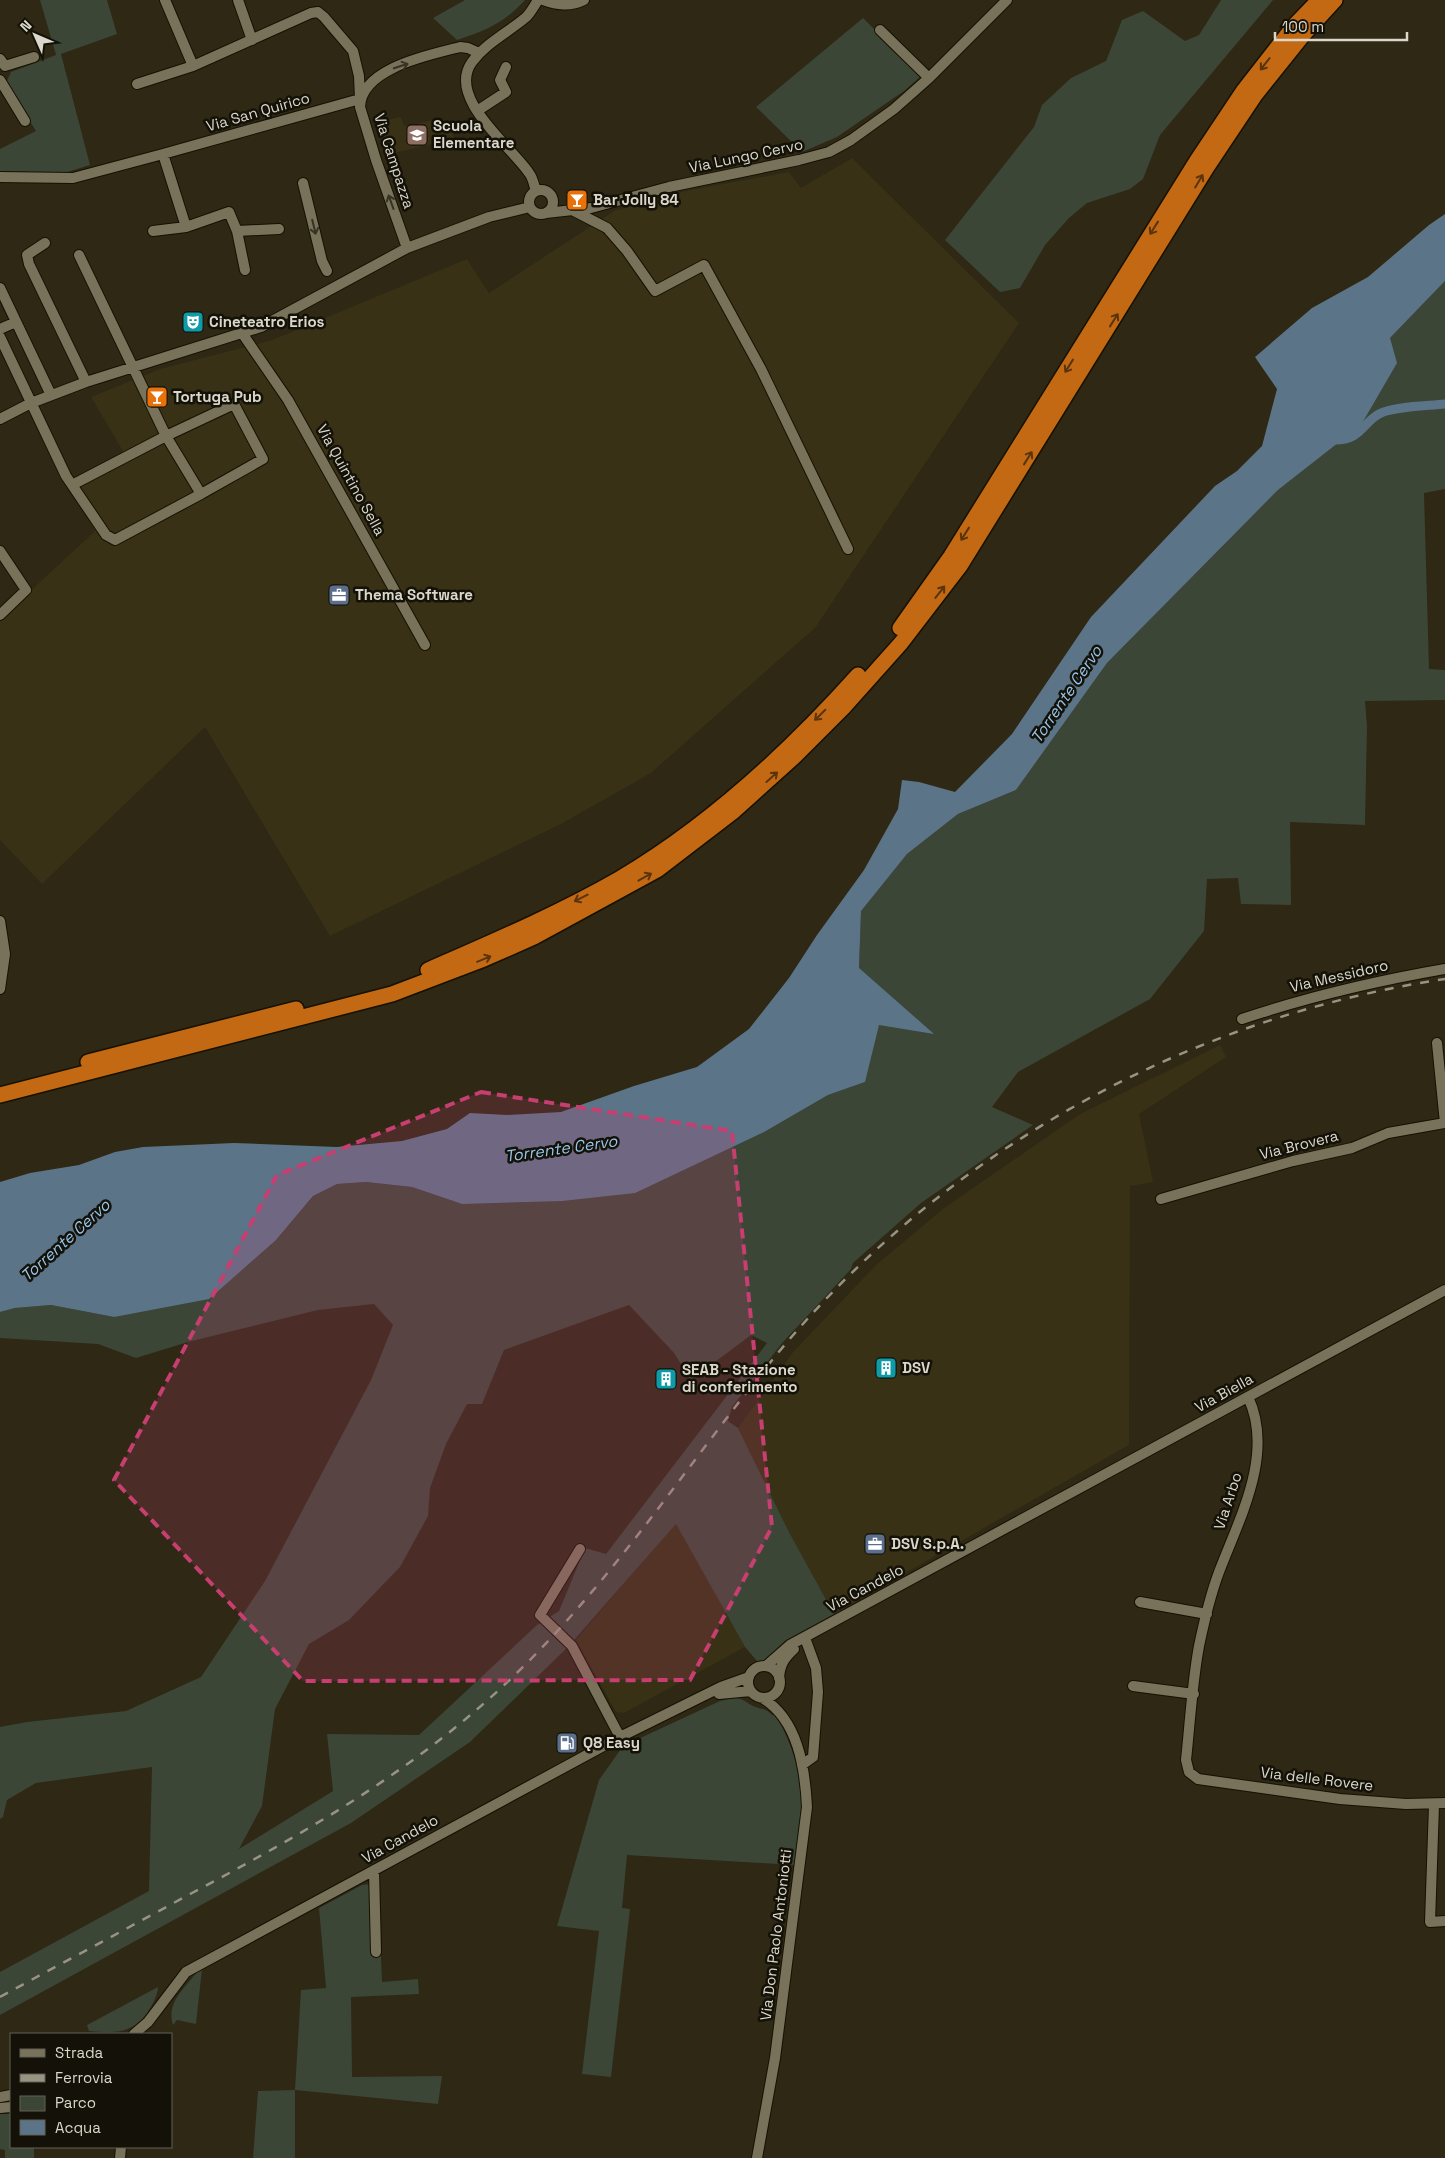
<svg xmlns="http://www.w3.org/2000/svg" width="1445" height="2158" viewBox="0 0 1445 2158" font-family="'Space Grotesk',sans-serif">
<rect width="100%" height="100%" fill="#2e2814"/>
<path fill="#383115" d="M401 117 404 126H409L411 131 420 129 418 123 434 120 437 126 449 122 454 139 386 155 378 122Z
M852 158 1019 323 815 628 651 773 563 823 330 936 205 727 42 884 0 840V619L95 531 69 485 124 453 91 397 160 369 272 340 467 259 489 293 614 211 685 191 789 172 801 188Z
M1220 1045 1226 1057 1139 1114 1153 1182 1130 1186 1129 1445 834 1614 789 1532 738 1428 793 1352 877 1264 944 1208 1080 1114Z
M676 1523 745 1647 624 1713 616 1712 576 1640Z"/>
<path fill="#3b4637" fill-rule="evenodd" d="M40 0H107L117 34 61 54 90 165 61 174 0 176V149L36 131 6 83 11 72 56 55Z
M465 0H525C504 23 486 31 457 40L433 18Z
M1221 0H1273L1160 135 1143 179 1130 189 1087 203 1069 218 1045 245 1020 288 1000 292 945 240 1034 127 1042 105 1071 78 1106 61 1122 20 1143 11 1185 41 1199 35Z
M863 18 921 76 904 91 837 137 802 152 756 107Z
M1445 281V489L1424 493 1429 669 1445 670V700L1365 701 1367 726 1365 825 1290 822 1291 905 1241 904 1238 878 1207 879 1204 931 1150 999 1018 1072 992 1107 1033 1125 921 1203 853 1263 851 1269 783 1342 732 1407 728 1421 738 1428 789 1532 834 1614 786 1640 763 1661H757L745 1647 676 1524 568 1647 470 1742 351 1823 0 2015V1972L149 1891 152 1767 36 1783 7 1800 3 1817 0 1819V1727L27 1722 126 1711 201 1677 265 1581 371 1380 393 1325 374 1304 318 1310 188 1342 136 1358 98 1344 0 1338V1312L15 1308 51 1305 114 1317 276 1240 313 1196 337 1184 366 1182 412 1187 462 1204 766 1131 828 1095 865 1082 859 968 861 910 907 854 958 814 1016 790 1107 663 1278 490 1361 425 1390 338ZM629 1305 674 1353 691 1380 751 1335 767 1343 606 1554 585 1548 559 1611 537 1625 419 1735 327 1734 333 1791 239 1849 262 1806 275 1709 309 1644 349 1620 400 1567 428 1516 430 1488 446 1444 467 1404H482L504 1350Z
M733 1698C743 1698 744 1701 753 1706 761 1710 764 1707 772 1715H776C791 1743 803 1774 802 1807 801 1826 797 1846 795 1865L627 1855 622 1908 630 1909 611 2077 582 2074 599 1931 557 1926 599 1780 623 1746 720 1701Z
M378 1883 382 1982 418 1979 419 1994 351 1997 352 2077 442 2076 438 2104 295 2090V2158H253L258 2091 295 2090 301 1990 326 1988 319 1908 362 1885Z
M202 1969 196 2024 177 2020 173 2025C166 2003 184 1989 197 1972Z
M158 1987C158 1993 155 1999 152 2005 137 2033 118 2034 89 2031L87 2025Z
M0 2114H11V2147H34V2158H5V2150L0 2149Z"/>
<path fill="#5b7488" d="M1445 214V281L1390 338 1397 363 1361 425 1278 490 1107 663 1016 790 958 814 907 854 861 911 859 968 934 1034 879 1025 865 1082 828 1095 766 1131 635 1193 562 1201 462 1204 412 1187 366 1182 337 1184 313 1196 276 1240 209 1299 114 1317 51 1305 15 1308 0 1312V1182L30 1173 79 1165 115 1152 143 1147 234 1143 337 1147 402 1141 447 1129 470 1113 507 1115 561 1112 634 1086 697 1067 749 1029 789 978 817 935 864 870 898 809 902 780 919 782 955 792 1012 734 1091 617 1215 486 1237 471 1262 446 1277 389 1255 357 1312 308 1368 277 1429 225Z"/>
<g fill="none" stroke-linecap="round" stroke-linejoin="round">
<path stroke="#5b7488" stroke-width="9" d="M1333 440C1361 441 1362 423 1379 414 1394 406 1428 406 1445 404"/>
<g stroke="#161101" stroke-width="12">
<path id="minor" d="M165 0 193 66 311 13 318 12 324 17 353 51 359 76 360 99 163 154 186 227
M238 0 252 40
M543 0C557 5 570 7 584 0
M880 30 929 78
M0 59 5 66 34 57
M0 80 25 121
M137 84 193 66
M477 111 506 92 500 80 506 67
M0 177 73 178 163 154
M303 183 322 261 327 271
M529 202a12 12 0 1 1 24 0a12 12 0 1 1-24 0Z
M536 191C534 185 533 178 529 173 511 146 446 98 472 62 486 43 507 33 525 18 530 14 534 6 538 0
M574 211 607 228 627 251 655 291 704 265 761 369 848 549
M546 213 591 208 669 187 799 160 829 152 851 140 894 109 929 78 1007 0
M153 231 186 227 229 212 237 231 279 229
M237 231 245 270
M45 243 27 255 29 264 86 382
M407 248 376 160 360 107C361 68 429 55 460 47L468 48 479 53
M0 288 51 395
M0 329 16 322
M242 333 288 400 425 645
M0 337 66 476 106 535 115 540 201 494 166 436 79 255
M0 419 31 403 86 382 261 327 407 248 489 217 530 207
M72 485 166 436 234 404 263 459 201 494
M0 551 26 590 0 615
M0 921 5 954 0 989
M1242 1019C1308 997 1376 981 1445 969
M1437 1043 1445 1123
M1161 1199 1293 1161 1352 1148 1388 1133 1445 1123
M1248 1397C1275 1454 1239 1519 1219 1572 1210 1596 1204 1622 1199 1646 1192 1684 1190 1723 1186 1760L1189 1772 1198 1779 1340 1799 1406 1804 1445 1803
M580 1549 540 1615 572 1646 620 1737
M1140 1602 1207 1614
M766 1666 790 1645 1445 1290
M748 1682a16 16 0 1 1 32 0a16 16 0 1 1-32 0Z
M779 1678C780 1665 784 1658 794 1649
M1133 1686 1194 1694
M719 1694 751 1691
M802 1765 813 1757 818 1692 816 1668 805 1638
M1434 1805 1430 1922 1445 1921
M374 1870 376 1952
M134 2034 148 2022 186 1972 620 1737 721 1687 749 1677
M0 2097 11 2095
M0 2108 11 2107
M120 2158 121 2147
M757 2158 775 2058 807 1807C805 1768 798 1719 762 1698"/>
</g>
<g stroke="#161101" stroke-width="18">
<path id="highway" d="M900 628 951 556 1196 162 1244 90 1294 26 1319 0
M428 970C492 942 558 914 619 879 707 827 790 751 858 675
M88 1062 296 1009
M0 1095 392 994 484 959 534 937 657 870 734 811 795 756 843 708 901 643 960 566 1207 167 1255 95 1303 35 1335 0"/>
</g>
<use href="#minor" stroke="#78725b" stroke-width="10"/>
<use href="#highway" stroke="#c36913" stroke-width="15"/>
<path stroke="#989484" stroke-width="2.5" stroke-dasharray="9 9" stroke-linecap="butt" d="M0 1997C64 1962 128 1928 192 1893 303 1834 408 1774 501 1688 606 1591 683 1470 773 1359 940 1154 1184 1018 1445 979"/>
</g>
<defs><path id="oneway-shaft" d="M-6 0H5M1.5-3L5.5 0L1.5 3" fill="none" stroke-width="1.6" stroke-linecap="round" stroke-linejoin="round" transform="scale(1.25)"/></defs>
<g stroke="#59340c">
<use href="#oneway-shaft" transform="translate(1265 64) rotate(128)"/>
<use href="#oneway-shaft" transform="translate(1199 181) rotate(-59)"/>
<use href="#oneway-shaft" transform="translate(1154 228) rotate(122)"/>
<use href="#oneway-shaft" transform="translate(1114 320) rotate(-58)"/>
<use href="#oneway-shaft" transform="translate(1069 366) rotate(122)"/>
<use href="#oneway-shaft" transform="translate(1028 458) rotate(-58)"/>
<use href="#oneway-shaft" transform="translate(965 534) rotate(122)"/>
<use href="#oneway-shaft" transform="translate(940 592) rotate(-52)"/>
<use href="#oneway-shaft" transform="translate(820 715) rotate(135)"/>
<use href="#oneway-shaft" transform="translate(772 777) rotate(-42)"/>
<use href="#oneway-shaft" transform="translate(645 877) rotate(-29)"/>
<use href="#oneway-shaft" transform="translate(581 898) rotate(153)"/>
<use href="#oneway-shaft" transform="translate(484 959) rotate(-22)"/>
</g>
<g stroke="#363325">
<use href="#oneway-shaft" transform="translate(401 66) rotate(-18)"/>
<use href="#oneway-shaft" transform="translate(391 202) rotate(-110)"/>
<use href="#oneway-shaft" transform="translate(314 227) rotate(76)"/>
</g>
<path fill="#c73e71" fill-opacity="0.2" stroke="#c73e71" stroke-width="4" stroke-dasharray="10 6" stroke-linejoin="round" d="M481 1092 732 1131 772 1527 690 1680 303 1681 114 1480 277 1175Z"/>
<defs>
<g id="school-square" transform="scale(1.125)"><rect x="-9" y="-9" width="18" height="18" rx="4" fill="#8d6e63" stroke="#131108"/><path d="M0-5L7-2L0 1L-7-2ZM-4 1L0 2.5L4 1V4Q0 6-4 4Z" fill="#fff"/></g>
<g id="bar-square" transform="scale(1.125)"><rect x="-9" y="-9" width="18" height="18" rx="4" fill="#e8710a" stroke="#131108"/><path d="M-6-5H6L.8 .8V4.5H3.5V6h-7V4.5H-.8V.8Z" fill="#fff"/></g>
<g id="theatre-square" transform="scale(1.125)"><rect x="-9" y="-9" width="18" height="18" rx="4" fill="#0f9aa8" stroke="#131108"/><path d="M-5-5.5Q0-4 5-5.5V0Q5 5 0 6Q-5 5-5 0ZM-3.3-2.5H-1v1.5H-3.3ZM1-2.5H3.3v1.5H1ZM-2.8 1Q0 5.5 2.8 1Z" fill="#fff"/></g>
<g id="office-square" transform="scale(1.125)"><rect x="-9" y="-9" width="18" height="18" rx="4" fill="#5c6f8a" stroke="#131108"/><path d="M-6-3h4V-5.5h4V-3h4V5H-6ZM-1-4.5V-3h2v-1.5ZM-6 0V1H6V0Z" fill="#fff"/></g>
<g id="building-square" transform="scale(1.125)"><rect x="-9" y="-9" width="18" height="18" rx="4" fill="#0f9aa8" stroke="#131108"/><path d="M-4-6H4V6H1V3H-1V6H-4ZM-2.5-4.3h1.7v1.8h-1.7ZM.8-4.3h1.7v1.8H.8ZM-2.5-1h1.7V.8h-1.7ZM.8-1h1.7V.8H.8Z" fill="#fff"/></g>
<g id="fuel-square" transform="scale(1.125)"><rect x="-9" y="-9" width="18" height="18" rx="4" fill="#5c6f8a" stroke="#131108"/><path d="M-5.5-6h7V0h2V4h1.3V-2.5L3-4.5l.8-.8L6-3V5H2.5V1h-1V6h-7ZM-4.2-4.7v3.2H.2V-4.7Z" fill="#fff"/></g>
</defs>
<g fill-rule="evenodd">
<use href="#school-square" x="417" y="135"/>
<use href="#bar-square" x="577" y="200"/>
<use href="#theatre-square" x="193" y="322"/>
<use href="#bar-square" x="157" y="397"/>
<use href="#office-square" x="339" y="595"/>
<use href="#building-square" x="886" y="1368"/>
<use href="#building-square" x="666" y="1379"/>
<use href="#office-square" x="875" y="1544"/>
<use href="#fuel-square" x="567" y="1743"/>
</g>
<g text-anchor="middle" stroke-width="5" stroke-linejoin="round" paint-order="stroke">
<g font-size="15" fill="#dbd8cb" stroke="#131108">
<text transform="translate(258 112) rotate(-16)" y="5">Via San Quirico</text>
<text transform="translate(746 156) rotate(-12)" y="5">Via Lungo Cervo</text>
<text transform="translate(394 161) rotate(72)" y="5">Via Campazza</text>
<text transform="translate(351 480) rotate(61)" y="5">Via Quintino Sella</text>
<text transform="translate(1339 976) rotate(-13)" y="5">Via Messidoro</text>
<text transform="translate(1299 1145) rotate(-14)" y="5">Via Brovera</text>
<text transform="translate(1224 1393) rotate(-29)" y="5">Via Biella</text>
<text transform="translate(1228 1501) rotate(-72)" y="5">Via Arbo</text>
<text transform="translate(865 1588) rotate(-28)" y="5">Via Candelo</text>
<text transform="translate(1317 1779) rotate(7)" y="5">Via delle Rovere</text>
<text transform="translate(400 1839) rotate(-29)" y="5">Via Candelo</text>
<text transform="translate(776 1935) rotate(-83)" y="5">Via Don Paolo Antoniotti</text>
</g>
<g font-size="15" font-weight="bold" fill="#dbd8cb" stroke="#131108" text-anchor="start">
<text x="433" y="131">Scuola<tspan x="433" dy="17">Elementare</tspan></text>
<text x="593" y="205">Bar Jolly 84</text>
<text x="209" y="327">Cineteatro Erios</text>
<text x="173" y="402">Tortuga Pub</text>
<text x="355" y="600">Thema Software</text>
<text x="902" y="1373">DSV</text>
<text x="682" y="1375">SEAB - Stazione<tspan x="682" dy="17">di conferimento</tspan></text>
<text x="891" y="1549">DSV S.p.A.</text>
<text x="583" y="1748">Q8 Easy</text>
</g>
<g font-size="16" font-style="italic" fill="#97c6ec" stroke="#131108">
<text transform="translate(1066 694) rotate(-56)" y="6">Torrente Cervo</text>
<text transform="translate(561 1148) rotate(-8)" y="6">Torrente Cervo</text>
<text transform="translate(65 1240) rotate(-42)" y="6">Torrente Cervo</text>
</g>
</g>
<rect x="10" y="2033" width="162" height="115" fill="#131108" stroke="#636156"/>
<rect x="20" y="2049" width="25" height="8" fill="#78725b" stroke="#636156"/>
<text x="55" y="2058" font-size="15" fill="#dbd8cb">Strada</text>
<rect x="20" y="2074" width="25" height="8" fill="#989484" stroke="#636156"/>
<text x="55" y="2083" font-size="15" fill="#dbd8cb">Ferrovia</text>
<rect x="20" y="2096" width="25" height="15" fill="#3b4637" stroke="#636156"/>
<text x="55" y="2108" font-size="15" fill="#dbd8cb">Parco</text>
<rect x="20" y="2120" width="25" height="15" fill="#5b7488" stroke="#636156"/>
<text x="55" y="2133" font-size="15" fill="#dbd8cb">Acqua</text>
<g transform="translate(35 35) rotate(315)" stroke="#131108" stroke-width="4" paint-order="stroke">
<path d="M0-4L9 19L0 12L-9 19Z" fill="#dbd8cb"/>
<text y="-8" font-size="14" font-weight="bold" text-anchor="middle" fill="#dbd8cb">N</text>
</g>
<path d="M1275 32v8h132v-8" fill="none" stroke="#dbd8cb" stroke-width="2.5"/>
<text x="1282" y="32" font-size="15" fill="#dbd8cb" stroke="#131108" stroke-width="4" paint-order="stroke">100 m</text>
</svg>
